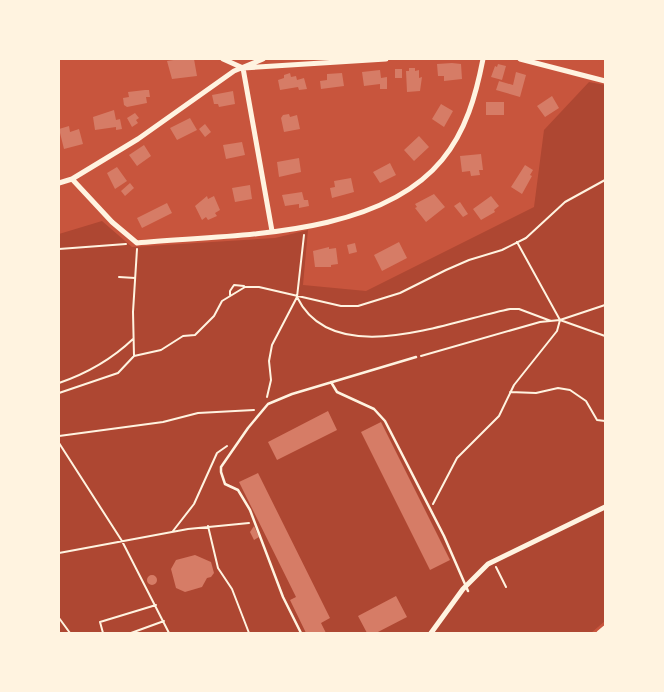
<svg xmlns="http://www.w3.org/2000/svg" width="664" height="692" viewBox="0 0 664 692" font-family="Figtree,sans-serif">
<rect width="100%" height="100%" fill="#c8553d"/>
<path fill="#ae4732" d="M589 82 605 85V621L591 633H59V234L102 221 132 247 275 238 308 230 303 285 366 291 534 207 544 130Z"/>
<path fill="#d67c66" d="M180 59H194L197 76 172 79 167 61Z
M452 63 461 64 462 79 444 81V76H438L437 64Z
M498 64 506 66 502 80 491 77 495 66 497 67Z
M409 68H415V71L419 70V78L422 77 420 91 407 92 406 71H409Z
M395 69H402V78H395Z
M380 70 381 78 387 77V89H380V84L364 86 362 72Z
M516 72 526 75 520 97 496 90 499 81 513 85Z
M290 73 291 77 296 76 297 80 304 78 307 89 299 90 298 87 280 90 278 80 284 78V75Z
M342 73 344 86 321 89 320 81 327 80V74Z
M145 90H149L150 97H146L147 103 127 107 124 105 123 98 129 97 128 92Z
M233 91 235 104 219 107 218 104H214L212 95Z
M552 96 559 108 545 117 537 106Z
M486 102H504V115H486Z
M441 104 453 111 444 127 432 119Z
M114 110 116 120 120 119 122 129 116 130V127L95 130 93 117Z
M135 113 139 118 136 120 138 123 132 127 127 118Z
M289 114 290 117 297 115 300 129 284 132 281 118 283 115Z
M190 118 197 130 177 140 170 128Z
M205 124 211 132 205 137 199 129Z
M69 126 70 132 79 129 83 144 64 149 59 129Z
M419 136 429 147 414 161 404 150Z
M242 142 245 155 226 159 223 145Z
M144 145 151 156 137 166 129 155Z
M481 154 483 170H479L480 175 471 176 470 171 462 172 460 156Z
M299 158 301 172 279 177 277 162Z
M390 163 396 175 380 183 373 172Z
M525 165 533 170 530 175 532 176 522 194 511 187Z
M117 167 127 181 115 189 107 173Z
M351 178 354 192 332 198 330 188 335 187 334 181Z
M130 183 134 188 125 196 121 191Z
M250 185 252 199 235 202 232 188Z
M302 192 304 200H308L309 206 299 208V204L285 206 282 195Z
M434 194 445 207 426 222 415 208 417 207 415 204Z
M207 196 208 199 214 196 220 210 215 213 217 216 208 220 206 217 202 220 195 206Z
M491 196 499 206 494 210 495 212 481 220 473 209Z
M460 202 468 214 463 217 454 206Z
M167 203 172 213 142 228 137 218Z
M399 242 407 258 382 271 374 255Z
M355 243 357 252 349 254 347 245Z
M329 247V249L336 248 338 264 331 265V267H315L313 251Z
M328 411 337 430 277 460 268 442Z
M381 422 450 560 430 570 361 432Z
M258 473 330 618 321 623 326 633H306L290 600 296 597 239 482Z
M254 526 259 537 254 540 250 532Z
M195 555 211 562 214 573 211 577 207 578 202 587 185 592 176 588 171 569 176 560Z
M147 580a5 5 0 1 1 10 0a5 5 0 1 1-10 0Z
M396 596 407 617 376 633H367L358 616Z"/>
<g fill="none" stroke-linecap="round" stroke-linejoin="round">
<path stroke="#fff3e0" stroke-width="2" d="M517 242 560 320 605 336
M59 249 126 244
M119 277 135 278
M230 295V291L234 285 244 286
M297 297C333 371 450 321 510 309H519L551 321
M134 356 161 350 183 336 195 335 214 316 222 301 245 287H259L341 306H358L400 293 446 270 469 260 502 250 526 238 565 202 605 180
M421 356 540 322 560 320 605 305
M59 383C88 373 111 360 133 339
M510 392 536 393 558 388 570 390 586 401 597 420 605 421
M59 393 118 373 134 356 133 312 137 249
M267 397 271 380 269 361 272 345 297 297 304 235
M59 436 163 422 198 413 254 410
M59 443 122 541 169 633
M433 504 457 458 499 416 514 385 557 331 560 320
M208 526 218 568 232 589 249 633
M173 531 194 504 217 453 227 446
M59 553 188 529 249 523
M496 567 506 587
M59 618 70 633
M103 633 100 622 156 605
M131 633 164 621"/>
<path stroke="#fff3e0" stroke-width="2.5" d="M331 382 337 392 374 409 385 421 444 536 468 591
M301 633 283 597 250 510 238 490 225 484 221 472V467L248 428 268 404 292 394 416 357"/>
<path stroke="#fff3e0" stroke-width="5" d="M223 59 243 68 386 59
M520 59 605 81
M243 68 272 231
M72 179 112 222 137 243C231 234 377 239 442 160 466 131 476 95 483 59
M59 183 72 179 138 139 234 71 263 59
M431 633 463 589 488 564 605 507
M599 633 605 628"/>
</g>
<rect width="664" height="692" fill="none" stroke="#fff3e0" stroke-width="120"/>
</svg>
